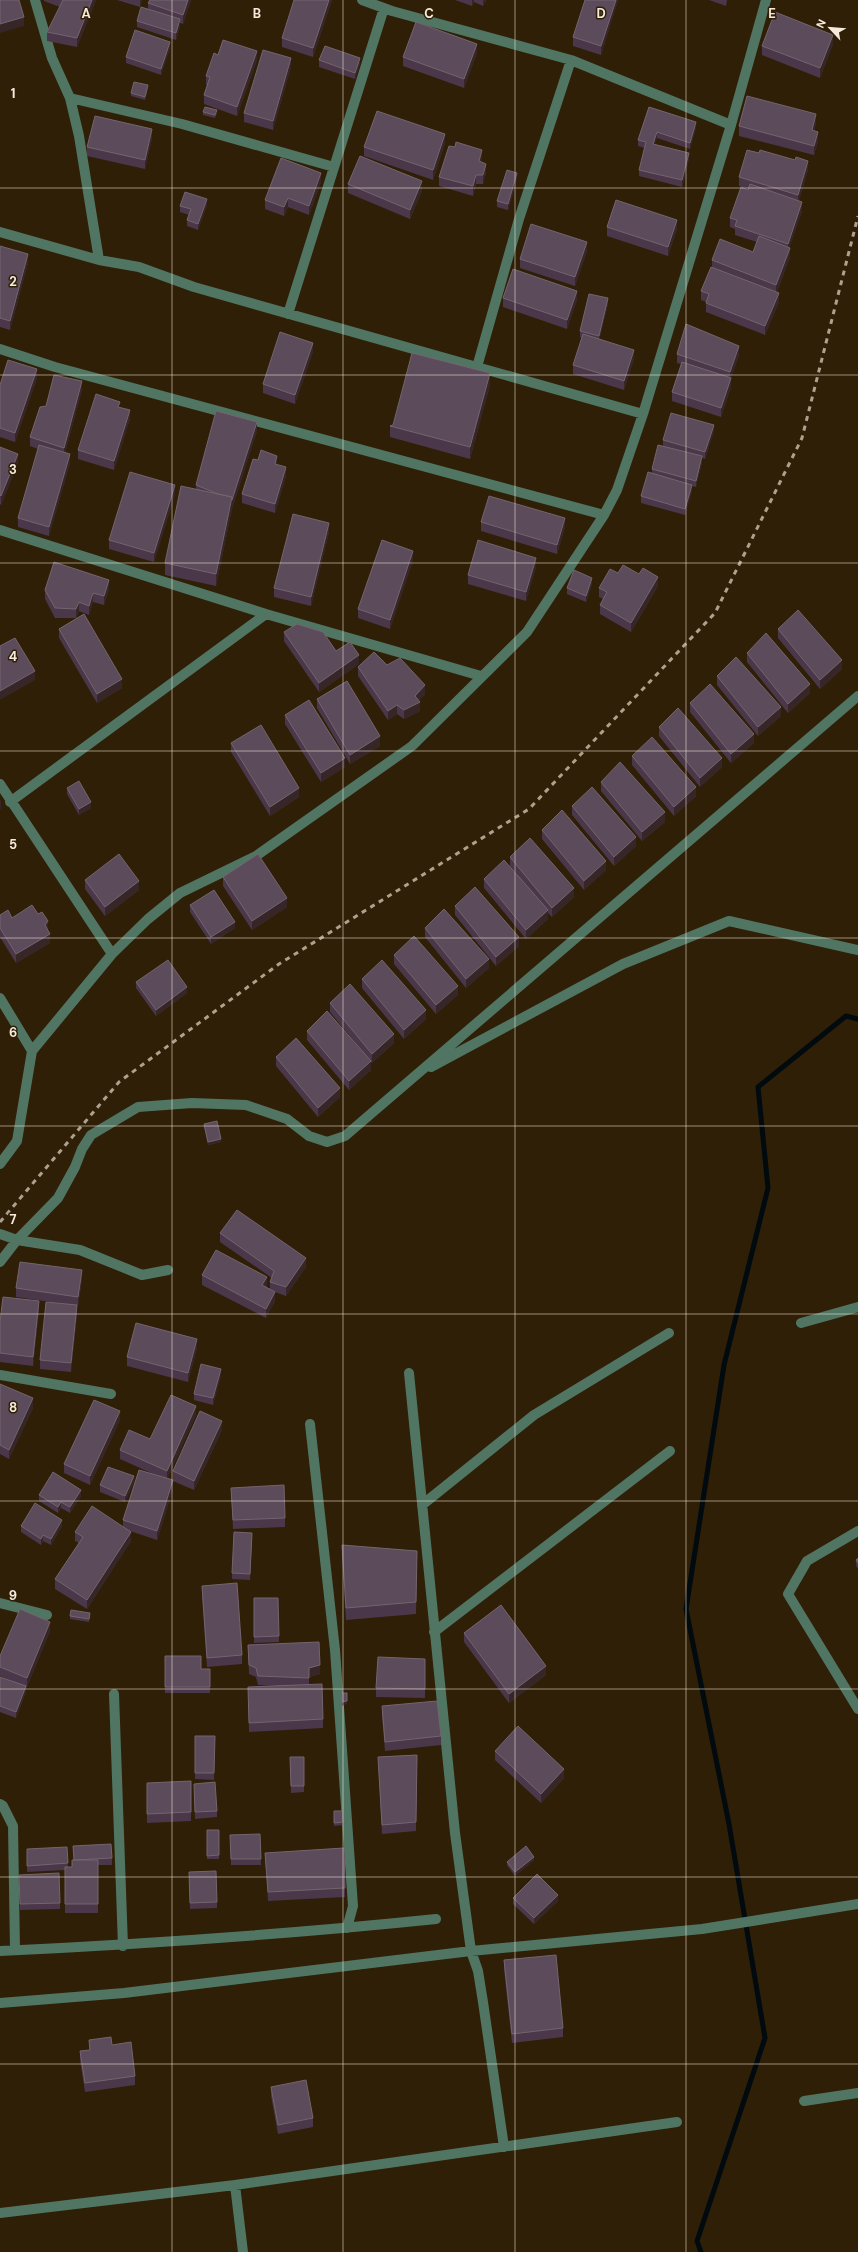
<svg xmlns="http://www.w3.org/2000/svg" width="858" height="2252" viewBox="0 0 858 2252" font-family="'DM Sans',sans-serif">
<rect width="100%" height="100%" fill="#2f1f06"/>
<g fill="none" stroke-linecap="round" stroke-linejoin="round">
<path stroke="#000a0f" stroke-width="5" d="M701 2252 697 2241 765 2038 729 1824 686 1609 724 1365 768 1188 758 1087 846 1016 858 1019"/>
<path stroke="#507663" stroke-width="10" d="M35 0 52 58 70 98 79 136 99 260
M362 0 392 11 571 60 731 125
M70 98 182 124 334 167
M0 232 99 260 139 267 194 287 643 414
M288 314 384 8
M0 349 55 367 604 515
M477 367 519 219 571 60
M0 530 266 614 481 676
M0 784 112 954
M10 802 266 614
M0 998 32 1051
M431 1067 623 964 729 921 858 950
M0 1164 17 1141 32 1051 112 954 148 919 180 893 256 856 412 746 527 632 604 515 617 490 643 414 731 125 766 0
M0 1234 17 1240 80 1250 142 1275 168 1270
M0 1262 17 1240 58 1198 75 1167 82 1149 91 1135 138 1107 192 1103 246 1105 287 1119 309 1136 327 1142 345 1136 858 696
M801 1323 858 1307
M409 1373 455 1833 471 1951 478 1971 483 2002 504 2147
M0 1375 111 1394
M310 1424 335 1650 353 1906 347 1928
M422 1505 534 1415 669 1333
M858 1531 807 1561 788 1594 858 1709
M0 1603 47 1615
M434 1632 670 1451
M114 1694 123 1946
M0 1804 3 1806 13 1826 15 1950
M0 1951C146 1944 291 1934 436 1919
M0 2003 124 1993 471 1951 702 1929 858 1904
M804 2101 858 2093
M235 2185 243 2252
M0 2213 235 2185 677 2122"/>
<path stroke="#aea18f" stroke-width="3" stroke-dasharray="5 5" stroke-linecap="butt" d="M0 1222 119 1082 279 964 529 809 715 613 802 438 858 216"/>
</g>
<path fill="#4a374a" d="M44 0H96L77 47 47 41V32L60 7 44 1Z
M117 0H142L140 7Z
M150 0H191L183 24 180 23V26L176 40 137 27V21L148 9V3Z
M332 0 313 57 282 47V38Z
M455 0H486L483 6 474 2 472 6Z
M618 0 601 55 573 46V37Z
M709 0H727L726 6Z
M833 44 820 78 762 55V46Z
M170 48 161 75 126 63V57Z
M477 53 464 88 403 66V57Z
M218 55 257 60 237 116 204 104V95L207 85H206V76Z
M319 60 360 64 355 79 319 67Z
M291 67 273 130 244 122V113Z
M148 88 145 100 131 96V93Z
M649 107 696 128 690 149 657 138 654 145 689 159 682 187 639 176V170L645 148 638 146V140Z
M203 112 217 113 215 118 203 115Z
M816 123 814 130 818 141 814 155 739 136V126Z
M152 138 145 169 87 156V147Z
M445 143 433 180 364 156V147Z
M482 159 481 162 486 173 483 184H476L473 196 439 186V177Z
M808 170 799 200 802 211 789 247 790 257 777 292 779 302 765 335 706 312V302L701 300V291L712 267V260L753 252 757 242 735 235V229L730 227V218L749 189 739 186V177Z
M517 179 508 210 497 207V201Z
M321 182 309 215 288 207 284 216 265 209V200Z
M348 184 422 191 410 219 348 193Z
M207 205 198 230 187 226V220L189 215 180 212V206Z
M607 227 677 229 668 256 607 236Z
M0 246 28 263 10 330 0 327Z
M587 251 575 286 520 268V259Z
M503 298 577 300 567 329 503 307Z
M608 304 599 339 634 359 624 390 573 374V365L582 338 580 337V331Z
M313 352 295 404 263 393V384Z
M677 354 739 355 731 378V387L721 417 672 401V392L681 364 677 363Z
M37 378 15 442 0 437V385Z
M490 385 470 459 390 437V426Z
M82 390 65 453 70 463 49 536 18 527V518L38 449 30 446V437L46 406Z
M120 407 130 419 114 470 78 459V450Z
M257 431 232 509 216 586 165 575V563L196 489V485Z
M714 431 705 459 702 458V462L696 487 692 486V491L685 515 641 503V496L652 473V469L663 446V440Z
M0 447 18 463 1 505 0 504Z
M258 460 277 465 286 476 275 513 242 503V494Z
M175 494 154 562 109 549V540Z
M481 522 565 527 557 554 481 531Z
M329 532 311 606 274 597V588Z
M413 560 390 629 358 618V609Z
M536 567 526 601 468 584V575Z
M618 573 658 586 631 632 600 614V605L603 599 599 597V588Z
M592 584 586 602 567 594V588Z
M109 589 104 605 93 602 89 615 79 611 76 618H55L45 599V590Z
M59 629 122 688 97 703 59 638Z
M778 629 842 669 820 689 778 638Z
M284 632 336 651 359 664 319 692 284 641Z
M747 653 810 693 788 713 747 662Z
M387 665 425 694 419 700 420 711 404 719 397 714 388 720 358 676V667Z
M717 676 781 716 758 736 717 685Z
M317 699 380 746 350 764 317 708Z
M690 703 754 743 731 763 690 712Z
M285 715 345 767 321 782 285 724Z
M659 727 722 767 700 787 659 736Z
M231 743 299 797 270 816 231 752Z
M632 756 696 796 674 816 632 765Z
M601 782 665 822 642 841 601 791Z
M67 788 91 808 79 815 67 794Z
M572 806 636 846 614 866 572 815Z
M542 830 606 870 584 890 542 839Z
M510 857 574 897 552 917 548 913V919L526 939 484 888V879L517 874 510 866Z
M223 877 287 907 252 930 223 886Z
M85 880 139 890 105 916 85 889Z
M190 905 235 928 211 944 190 912Z
M455 906 519 946 496 966 455 915Z
M0 915 12 918 48 930 50 943 16 963 0 937Z
M425 928 489 968 466 988 425 937Z
M394 955 458 995 436 1014 394 964Z
M362 979 426 1019 404 1039 362 988Z
M136 982 187 993 156 1016 136 988Z
M330 1003 394 1043 372 1063 371 1062V1070L349 1090 307 1040V1031L362 1051 330 1012Z
M276 1057 340 1097 318 1117 276 1066Z
M204 1124 221 1142 208 1145 204 1127Z
M220 1233 306 1267 286 1296 275 1292V1301L266 1318 202 1285V1275L267 1286 266 1287 270 1289V1282L272 1278 220 1242Z
M82 1279 78 1306 77 1305V1314L71 1372 40 1369V1360L65 1304 16 1297V1288Z
M39 1310 33 1366 0 1362V1322Z
M197 1348 188 1382 127 1366V1357Z
M221 1375 213 1405 194 1400V1394Z
M0 1384 33 1408 9 1459 0 1454Z
M196 1415 167 1479 173 1480V1471L222 1430 194 1490 173 1481V1489L157 1540 130 1531 131 1541 87 1609 55 1589V1579L79 1543 75 1541V1532L123 1527V1520L151 1473 120 1459V1450L150 1439Z
M120 1420 90 1485 64 1473V1464Z
M134 1482 125 1502 100 1492V1485Z
M231 1488 285 1518V1527L233 1529Z
M39 1495 81 1496 70 1513 61 1508 58 1513 39 1501Z
M21 1526H62L51 1545 43 1541 41 1545 21 1532Z
M252 1539 250 1580 232 1579V1573Z
M342 1545 417 1551 416 1614 346 1620 342 1557Z
M858 1558V1569L856 1566V1560Z
M202 1586 242 1655V1664L207 1667 202 1595Z
M254 1598 279 1636V1642L254 1643Z
M70 1616H90L89 1622 70 1619Z
M50 1631 27 1687H26V1692L16 1718 0 1712V1677L15 1682 0 1676V1656Z
M464 1633 546 1675 509 1703 464 1642Z
M248 1645 320 1674 309 1677V1684L323 1719V1728L249 1732 248 1687 278 1686 258 1685 256 1677 249 1674Z
M165 1656 201 1669H210V1693H165Z
M425 1659V1698L376 1697V1688Z
M382 1706 441 1736V1745L385 1751 382 1716Z
M195 1736H215L214 1780 195 1779Z
M495 1751 564 1778 541 1803 495 1760Z
M417 1755 416 1831 382 1834 378 1757Z
M290 1757H304V1792L291 1793Z
M147 1783 191 1812V1821L147 1823Z
M194 1784 217 1811V1817L195 1819Z
M334 1811H342L343 1825 334 1826Z
M207 1830H219V1859H207Z
M260 1834 261 1865H231L230 1835Z
M73 1846 112 1858V1865H98V1913H65V1870L27 1872V1849L67 1847 68 1867H72L74 1860Z
M265 1853 345 1888V1897L268 1901Z
M534 1860 515 1876 507 1865V1862Z
M19 1875 60 1903V1909L20 1910Z
M189 1878 217 1902V1908L190 1909Z
M513 1898 558 1901 534 1924 513 1904Z
M504 1960 563 2028V2037L512 2043 504 1969Z
M89 2040 112 2045 135 2076V2085L85 2092 80 2060V2051L89 2050Z
M271 2087 313 2118V2127L278 2134 271 2096Z"/>
<path fill="#372628" d="M92 0H96L77 47V38Z
M140 0H142L140 7Z
M188 0H191L183 24V15Z
M329 0H332L313 57V48Z
M472 0H474V2L472 6Z
M483 0H486L483 6Z
M616 0H618L601 55V46Z
M24 17V26L0 33V24Z
M180 19V26L176 40V33Z
M833 35V44L820 78V68Z
M170 42V48L161 75V69Z
M477 44V53L464 88V79Z
M257 51V60L237 116V107Z
M291 58V67L273 130V121Z
M360 58V64L355 79V73Z
M148 85V88L145 100V97Z
M816 114V123L812 139V130Z
M696 122V128L690 149V143Z
M152 129V138L145 169V160Z
M657 132V138L653 150V144Z
M818 132V141L814 155V146Z
M445 134V143L433 180V170Z
M482 150V159L479 170V161Z
M689 153V159L682 187V180Z
M808 161V170L798 204V195Z
M486 164V173L483 184V175Z
M321 173V182L309 215V206Z
M517 173V179L508 210V204Z
M476 175V184L473 196V186Z
M422 181V191L410 219V210Z
M288 198V207L284 216V207Z
M207 199V205L198 230V224Z
M802 202V211L788 253V244Z
M677 220V229L668 256V247Z
M587 242V251L575 286V277Z
M790 248V257L776 294V285Z
M28 254V263L10 330V321Z
M577 291V300L567 329V320Z
M779 293V302L765 335V326Z
M608 298V304L599 342V336Z
M313 343V352L295 404V395Z
M739 346V355L730 381V372Z
M634 350V359L624 390V381Z
M37 369V378L15 442V433Z
M490 373V385L470 459V447Z
M731 378V387L721 417V408Z
M82 381V390L64 457V448Z
M130 410V419L114 470V461Z
M257 422V431L232 509 216 586V574L232 497Z
M714 425V431L705 459V452Z
M18 454V463L1 505V496Z
M70 454V463L49 536V527Z
M277 456V465L275 464Z
M702 456V462L696 487V481Z
M286 467V476L275 513V504Z
M175 485V494L154 562V553Z
M692 485V491L685 515V509Z
M565 518V527L557 554V545Z
M329 523V532L311 606V597Z
M413 551V560L390 629V620Z
M536 558V567L526 601V592Z
M658 577V586L631 632V623Z
M592 578V584L586 602V596Z
M109 580V589L104 605V596Z
M93 593V602L89 615V606Z
M79 602V611L76 618V609Z
M359 655V664L319 692V683Z
M842 660V669L820 689V680Z
M35 671V680L0 700V691Z
M122 679V688L97 703V694Z
M810 684V693L788 713V704Z
M425 685V694L415 704 420 702V711L404 719V710L415 696Z
M397 705V714L388 720V711Z
M781 707V716L758 736V727Z
M754 734V743L731 763V754Z
M380 736V746L350 764V755Z
M345 758V767L321 782V773Z
M722 758V767L700 787V778Z
M696 787V796L674 816V807Z
M299 788V797L270 816V807Z
M1 800V809L0 810V801Z
M91 802V808L79 815V809Z
M665 812V822L642 841V832Z
M636 837V846L614 866V857Z
M606 861V870L584 890V881Z
M139 881V890L105 916V907Z
M574 888V897L552 917V908Z
M287 898V907L252 930V921Z
M548 910V919L526 939V930Z
M48 921V930L45 925Z
M235 922V928L211 944V937Z
M50 934V943L16 963V954Z
M519 937V946L496 966V957Z
M489 959V968L466 988V979Z
M458 986V995L436 1014V1005Z
M187 987V993L156 1016V1010Z
M426 1010V1019L404 1039V1030Z
M394 1034V1043L372 1063V1054Z
M371 1061V1070L349 1090V1081Z
M340 1088V1097L318 1117V1108Z
M221 1139V1142L208 1145V1142Z
M306 1258V1267L286 1296V1287Z
M82 1270V1279L78 1306V1297Z
M267 1277V1286L262 1294V1285Z
M275 1292V1301L266 1318V1309Z
M39 1301V1310L33 1366V1357Z
M77 1305V1314L71 1372V1363Z
M197 1339V1348L188 1382V1373Z
M221 1369V1375L213 1405V1398Z
M33 1398V1408L9 1459V1450Z
M196 1406V1415L167 1480V1471Z
M120 1411V1420L90 1485V1476Z
M222 1421V1430L194 1490V1481Z
M134 1476V1482L125 1502V1496Z
M173 1480V1489L157 1540V1531Z
M81 1490V1496L70 1513V1507Z
M61 1502V1508L58 1513V1507Z
M62 1520V1526L51 1545V1539Z
M131 1532V1541L87 1609V1600Z
M43 1535V1541L41 1545V1539Z
M50 1622V1631L27 1687V1678Z
M320 1665V1674L309 1677V1687V1668Z
M546 1666V1675L509 1703V1694Z
M26 1686V1692L16 1718V1712Z
M347 1701V1704L342 1706V1702Z
M564 1769V1778L541 1803V1794Z
M534 1857V1860L515 1876V1872Z
M558 1895V1901L534 1924V1918Z"/>
<path fill="#5c4b5a" stroke="#74646e" d="M0 0H19L24 17 0 24Z
M63 0H92L77 38 47 32Z
M150 0H188L183 15 148 3Z
M294 0H329L313 48 282 38Z
M585 0H616L601 46 573 37Z
M141 7 180 19 176 33 137 21Z
M775 12 833 35 820 68 762 46Z
M416 22 477 44 464 79 403 57Z
M135 30 170 42 161 69 126 57Z
M223 40 257 51 237 107 204 95 210 77 206 76 214 53 218 55Z
M325 46 360 58 355 73 319 60Z
M263 50 291 58 273 121 244 113Z
M134 82 148 85 145 97 131 93Z
M747 96 816 114 812 130 818 132 814 146 739 126Z
M205 107 217 110 215 115 203 112Z
M649 107 696 122 690 143 657 132 653 144 689 153 682 180 639 170 646 142 638 140Z
M377 111 445 134 433 170 364 147Z
M95 116 152 129 145 160 87 147Z
M456 142 482 150 479 161 486 164 483 175H476L473 186 439 177 449 146 455 147Z
M747 150 759 153 760 150 795 160 796 157 808 161 798 195 739 177Z
M360 156 422 181 410 210 348 184Z
M281 158 321 173 309 206 288 198 284 207 265 200Z
M507 170 517 173 508 204 497 201Z
M750 184 802 202 788 244 735 226 737 220 730 218 741 187 748 190Z
M185 192 207 199 198 224 187 220 191 209 180 206Z
M616 200 677 220 668 247 607 227Z
M531 224 587 242 575 277 520 259Z
M759 236 790 248 776 285 712 260 720 239 753 252Z
M0 246 28 254 10 321 0 318Z
M711 267 779 293 765 326 706 303 709 294 701 291Z
M513 269 577 291 567 320 503 298Z
M589 294 608 298 599 336 580 331Z
M686 324 739 346 730 372 677 354Z
M280 332 313 343 295 395 263 384Z
M583 334 634 350 624 381 573 365Z
M412 353 490 373 470 447 390 426 393 425Z
M8 360 37 369 15 433 0 428V385Z
M682 362 731 378 721 408 672 392Z
M54 375 82 381 64 448 30 437 40 407 46 406Z
M96 394 120 402 118 407 130 410 114 461 78 450Z
M216 411 257 422 232 500V497L218 494 196 485Z
M671 413 714 425 705 452 663 440Z
M39 445 70 454 49 527 18 518Z
M658 445 702 456 696 481 652 469Z
M0 447 18 454 1 496 0 495Z
M261 450 277 456 275 464 286 467 275 504 242 494 253 459 258 460Z
M130 472 175 485 154 553 109 540Z
M648 472 692 485 685 509 641 496Z
M181 486 232 497 216 574 165 563Z
M489 496 565 518 557 545 481 522Z
M293 514 329 523 311 597 274 588Z
M382 540 413 551 390 620 358 609Z
M478 540 536 558 526 592 468 575Z
M54 562 109 580 104 596 93 593 89 606 79 602 76 609 55 608 45 590Z
M623 565 639 574 643 568 658 577 631 623 600 605 607 592 599 588 610 569 618 573Z
M574 570 592 578 586 596 567 588Z
M798 610 842 660 820 680 778 629Z
M84 614 122 679 97 694 59 629Z
M297 624 323 632 336 651 350 642 359 655 319 683 284 632Z
M766 633 810 684 788 704 747 653Z
M15 638 35 671 0 691V646Z
M374 652 387 665 400 658 425 685 415 696 420 702 404 710 397 705 388 711 358 667Z
M736 657 781 707 758 727 717 676Z
M347 681 380 736 350 755 317 699Z
M710 684 754 734 731 754 690 703Z
M309 700 345 758 321 773 285 715Z
M678 708 722 758 700 778 659 727Z
M261 725 299 788 270 807 231 743Z
M652 737 696 787 674 807 632 756Z
M620 762 665 812 642 832 601 782Z
M79 781 91 802 79 809 67 788Z
M592 787 636 837 614 857 572 806Z
M562 810 606 861 584 881 542 830Z
M530 838 574 888 552 908 510 857Z
M119 854 139 881 105 907 85 880Z
M258 854 287 898 252 921 223 877Z
M504 860 548 910 526 930 484 879Z
M475 887 519 937 496 957 455 906Z
M214 890 235 922 211 937 190 905Z
M32 905 38 914 42 912 48 921 45 925 50 934 16 954 0 928V915L8 910 12 918Z
M444 909 489 959 466 979 425 928Z
M414 936 458 986 436 1005 394 955Z
M168 960 187 987 156 1010 136 982Z
M382 960 426 1010 404 1030 362 979Z
M350 984 394 1034 372 1054 330 1003Z
M327 1011 371 1061 349 1081 307 1031Z
M296 1038 340 1088 318 1108 276 1057Z
M217 1121 221 1139 208 1142 204 1124Z
M237 1210 306 1258 286 1287 270 1282 274 1271 220 1233Z
M216 1250 267 1277 262 1285 275 1292 266 1309 202 1275Z
M20 1262 82 1270 78 1297 16 1288Z
M3 1297 39 1301 33 1357 0 1353V1322Z
M46 1302 77 1305 71 1363 40 1360Z
M136 1323 197 1339 188 1373 127 1357Z
M201 1364 221 1369 213 1398 194 1394Z
M0 1384 33 1398 9 1450 0 1445Z
M171 1395 196 1406 167 1471 120 1450 129 1430 150 1439Z
M94 1400 120 1411 90 1476 64 1464Z
M200 1411 222 1421 194 1481 173 1471Z
M108 1467 134 1476 125 1496 100 1485Z
M139 1470 173 1480 157 1531 123 1520Z
M53 1472 81 1490 70 1507 61 1502 58 1507 39 1495Z
M284 1485 285 1518 233 1520 231 1488Z
M35 1503 62 1520 51 1539 43 1535 41 1539 21 1526Z
M92 1506 131 1532 87 1600 55 1579 83 1537 75 1532Z
M234 1532 252 1533 250 1574 232 1573Z
M342 1545 417 1551 416 1602 346 1608Z
M858 1558V1563L856 1560Z
M237 1583 242 1655 207 1658 202 1586Z
M254 1598H278L279 1636 254 1637Z
M501 1605 546 1666 509 1694 464 1633Z
M20 1609 50 1622 27 1678 0 1667V1656Z
M71 1610 90 1613 89 1619 70 1616Z
M319 1642 320 1665 309 1668V1678L258 1676 256 1668 249 1665 248 1645Z
M165 1656H201V1669H210V1687H165Z
M378 1657 425 1659V1689L376 1688Z
M0 1677 26 1686 16 1712 0 1706Z
M322 1684 323 1719 249 1723 248 1687Z
M342 1693H347V1701L342 1702Z
M437 1701 441 1736 385 1742 382 1706Z
M518 1726 564 1769 541 1794 495 1751Z
M195 1736H215L214 1773H195Z
M417 1755 416 1822 382 1825 378 1757Z
M290 1757H304V1786H291Z
M191 1781V1812L147 1814V1783Z
M215 1782 217 1811 195 1812 194 1784Z
M334 1811H342L343 1822 334 1823Z
M207 1830H219V1855L207 1856Z
M260 1834 261 1859H231L230 1835Z
M111 1844 112 1858 74 1860 73 1846Z
M526 1846 534 1857 515 1872 507 1862Z
M67 1847 68 1863 27 1866V1849Z
M344 1848 345 1888 268 1892 265 1853Z
M72 1860H98V1904H65V1867H72Z
M216 1871 217 1902 190 1903 189 1872Z
M59 1873 60 1903 20 1904 19 1875Z
M537 1874 558 1895 534 1918 513 1898Z
M556 1955 563 2028 512 2034 504 1960Z
M111 2037 112 2045 131 2042 135 2076 85 2083 80 2051 90 2050 89 2040Z
M306 2080 313 2118 278 2125 271 2087Z"/>
<path fill="none" stroke="#f5eadb" stroke-width="1" stroke-opacity="0.55" d="M172 0V2252M343 0V2252M515 0V2252M686 0V2252M0 188H858M0 375H858M0 563H858M0 751H858M0 938H858M0 1126H858M0 1314H858M0 1501H858M0 1689H858M0 1877H858M0 2064H858"/>
<g font-size="13" text-anchor="middle" font-weight="bold" fill="#f5eadb" stroke="#2f1f06" stroke-width="3" stroke-linejoin="round" paint-order="stroke">
<text x="86" y="18">A</text>
<text x="257" y="18">B</text>
<text x="429" y="18">C</text>
<text x="601" y="18">D</text>
<text x="772" y="18">E</text>
<text x="13" y="98">1</text>
<text x="13" y="286">2</text>
<text x="13" y="474">3</text>
<text x="13" y="661">4</text>
<text x="13" y="849">5</text>
<text x="13" y="1037">6</text>
<text x="13" y="1224">7</text>
<text x="13" y="1412">8</text>
<text x="13" y="1600">9</text>
</g>
<g transform="translate(830 28) rotate(296)" stroke="#2f1f06" stroke-width="3" paint-order="stroke">
<path d="M0-3L7 15L0 10L-7 15Z" fill="#f5eadb"/>
<text y="-6" font-size="11" font-weight="bold" text-anchor="middle" fill="#f5eadb">N</text>
</g>
</svg>
